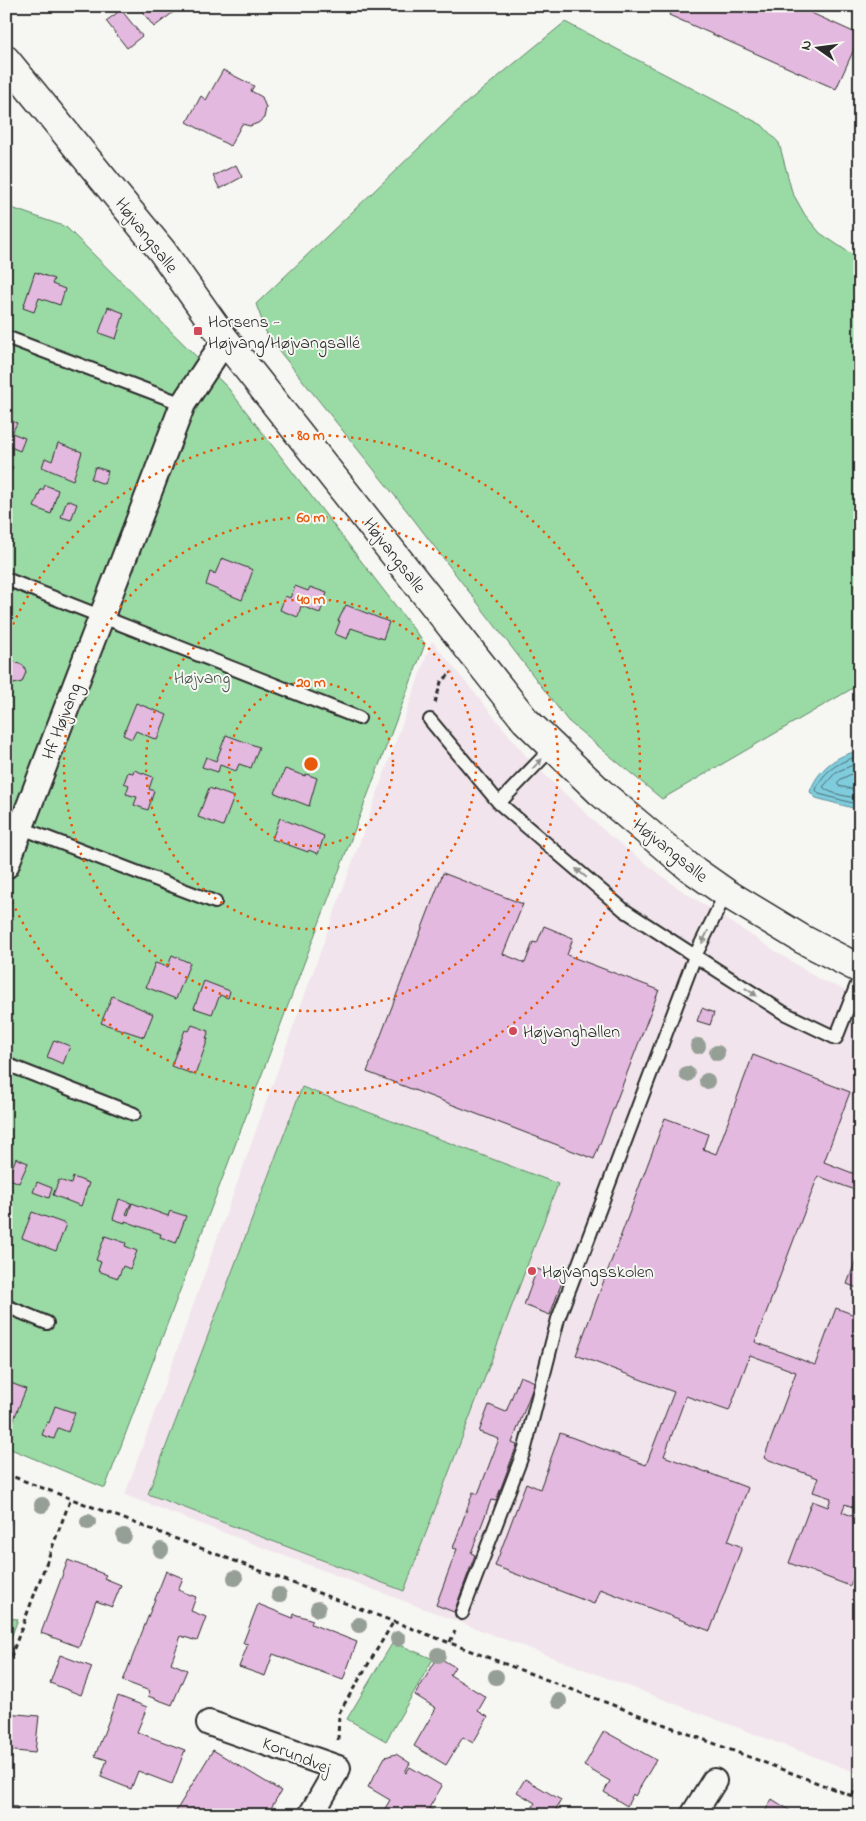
<svg xmlns="http://www.w3.org/2000/svg" width="866" height="1821" viewBox="0 0 866 1821" font-family="'Indie Flower',sans-serif">
<rect width="100%" height="100%" fill="#f6f6f2"/>
<filter id="ink" filterUnits="userSpaceOnUse"><feTurbulence type="fractalNoise" baseFrequency=".02" numOctaves="2"/><feDisplacementMap in="SourceGraphic" scale="10" xChannelSelector="R" yChannelSelector="G"/><feConvolveMatrix kernelMatrix="1 2 1 2 8 2 1 2 1" color-interpolation-filters="sRGB"/></filter>
<g filter="url(#ink)">
<path fill="#f1e4ec" d="M432 641 531 762 609 835 675 886 820 980 860 995V1774L125 1495Z"/>
<path fill="#9adba5" stroke="#628368" d="M565 22 762 125 779 143 792 192 805 215 820 233 860 260V684L662 799 568 721 411 516 268 337 256 304 466 103Z
M6 206 66 227 228 388 425 644 105 1488 6 1447Z
M302 1087 558 1184 404 1591 148 1494Z
M6 1618 18 1619 6 1651Z
M393 1642 433 1659 386 1741 347 1719Z"/>
<path fill="#7fccdd" stroke="#5d8c96" d="M860 751V810L816 798 810 792C817 770 837 754 860 751Z"/>
<g fill="none" stroke-linecap="round" stroke-linejoin="round">
<path stroke="#4d6b72" stroke-width="1" d="M860 756C842 760 822 771 816 790L819 794 860 805
M860 762 836 772 823 787C831 795 849 796 860 799
M860 770 841 779 837 783 839 786 860 791"/>
</g>
<path fill="#e4b9df" stroke="#2b2b2b" d="M112 6H128L122 11 142 36 127 48 106 21 117 13Z
M138 6H171L175 11 154 27Z
M673 6H796L860 35V36L836 89 669 15Z
M223 70 254 86 251 91 262 97 266 108 264 118 258 123 250 126 242 124 230 146 187 122 201 96 206 100Z
M236 165 242 177 220 189 213 176Z
M35 272 54 279 52 284 65 289 60 305 39 298 34 312 23 308Z
M108 307 124 313 116 339 99 333Z
M6 419 17 423 12 433 25 438 20 451 8 446 6 443Z
M58 443 82 452 73 480 42 467 45 458 52 461Z
M6 464 13 467 8 477H6Z
M95 467 108 471 104 484 91 479Z
M45 485 58 490 51 514 34 507 41 489 43 490Z
M67 500 77 504 71 520 61 517Z
M222 558 253 570 242 600 206 585 210 572 215 574Z
M295 586 308 591 310 587 327 593 320 613 301 606 298 617 280 610 285 596 290 598Z
M346 605 389 622 383 639 351 628 347 639 335 634 340 621H338Z
M6 658 24 666 26 672 22 682 14 684 6 681Z
M136 703 167 715 157 740 136 731 132 739 123 735Z
M226 735 259 747 251 768 239 764 236 771 220 765 218 772 202 767 206 757 216 761Z
M285 769 305 776 306 774 317 778 309 806 275 793Z
M134 770 153 777 149 789 154 791 148 810 134 805 137 797 126 794 129 785 124 783 128 772 133 773Z
M209 788 234 797 223 826 198 817Z
M280 818 324 836 318 854 309 850 308 852 272 839Z
M443 873 523 904 503 954 525 963 533 942 537 943 544 926 573 938 567 955 659 990 594 1159 367 1072Z
M172 955 190 963 176 999 146 987 155 963 168 967Z
M204 981 230 991 228 998 220 995 212 1014 194 1008Z
M112 996 153 1014 144 1037 101 1023Z
M702 1008 714 1013 710 1025 697 1021Z
M192 1025 209 1031 206 1038 208 1039 195 1075 171 1066 185 1030 189 1031Z
M54 1040 70 1046 63 1064 47 1057Z
M753 1055 850 1092 824 1162 860 1176V1192L818 1176 755 1342 815 1365 836 1308 860 1317V1510L845 1504 842 1512 860 1519V1560L850 1586 789 1563 812 1501 828 1507 831 1498 813 1492 818 1478 764 1458 796 1372 750 1355 729 1411 686 1396 664 1456 748 1488 728 1541 742 1547 710 1631 600 1589 594 1604 495 1566 526 1483 540 1489 560 1433 646 1465 674 1392 576 1355 665 1118 708 1134 703 1149 716 1154Z
M16 1158 28 1163 19 1183 8 1178Z
M73 1177 89 1183 81 1206 53 1195 59 1180 71 1184Z
M37 1182 52 1188 49 1198 33 1192Z
M119 1199 131 1203 126 1214 128 1215 132 1203 168 1216 170 1211 186 1216 176 1243 160 1237 161 1234 125 1221V1223L113 1219Z
M32 1212 66 1224 56 1251 22 1238Z
M105 1236 126 1243 125 1246 137 1251 130 1269 123 1266 118 1278 98 1271 101 1262 96 1260Z
M860 1249V1289L847 1284Z
M537 1269 563 1279 550 1315 524 1305Z
M520 1376 535 1382 512 1443 517 1445 496 1501 491 1500 471 1553 475 1555 454 1612 436 1605 457 1549 453 1548 473 1492 478 1494 499 1439 479 1432 489 1405 506 1412Z
M6 1381 26 1389 10 1429 6 1428Z
M55 1406 75 1413 68 1432 58 1428 54 1439 42 1435 47 1422 49 1423Z
M6 1512 11 1513 8 1540H6Z
M68 1560 106 1575 104 1578 121 1585 112 1607 96 1601 79 1647 41 1633Z
M166 1571 183 1578 178 1590 196 1597 191 1611 206 1617 197 1641 181 1636 171 1663 187 1670 172 1705 148 1696 150 1691 123 1681Z
M258 1604 293 1618 294 1614 313 1620 311 1624 357 1642 343 1680 273 1654 265 1676 239 1667 248 1644 243 1643Z
M60 1655 92 1667 81 1695 50 1683Z
M438 1657 455 1667 450 1675 486 1697 478 1711 488 1717 473 1743 463 1737 446 1765 414 1746 436 1708 415 1695Z
M118 1696 147 1707 137 1732 185 1750 172 1784 138 1771 131 1789 101 1777 107 1760 95 1756Z
M6 1713 39 1716 35 1753 6 1750Z
M604 1731 656 1760 635 1796 633 1794 627 1806 604 1792 610 1781 584 1766Z
M213 1750 281 1791 267 1815H232L220 1807 215 1815H183L176 1811Z
M396 1754 410 1763 405 1772 406 1773 410 1767 442 1786 429 1808 441 1815H381L390 1800 368 1787 385 1757Z
M525 1779 561 1800 556 1809 566 1815H528L535 1803 517 1792Z
M772 1799 797 1815H763Z
M6 1805 17 1807 16 1815H6Z"/>
<g fill="none" stroke-linecap="round" stroke-linejoin="round">
<g stroke="#2b2b2b" stroke-width="16">
<path id="service" d="M6 337 183 404
M6 579 359 718
M430 720 499 803
M553 747 499 803 624 910 695 956 726 893
M6 822 215 902
M6 1064 134 1114
M6 1306 47 1323
M462 1613 525 1448 558 1319 695 956 784 1013 836 1038 860 977"/>
</g>
<g stroke="#2b2b2b" stroke-width="28">
<path id="minor" d="M6 866 183 404 225 340
M209 1723 338 1768 311 1815
M693 1815 714 1781"/>
</g>
<g stroke="#2b2b2b" stroke-width="31">
<path id="tertiary" d="M6 60 162 251 225 340 525 720 600 792 689 867 726 893 802 939 860 969"/>
</g>
<path stroke="#2b2b2b" stroke-width="3" stroke-dasharray="5 4" stroke-linecap="butt" d="M435 703 441 682 452 672
M6 1474 852 1796 860 1801
M450 1642 455 1631
M6 1664H8L71 1498
M338 1740 339 1713 394 1621
M852 1796 860 1779"/>
<use href="#service" stroke="#f6f6f2" stroke-width="12"/>
<use href="#minor" stroke="#f6f6f2" stroke-width="24"/>
<use href="#tertiary" stroke="#f6f6f2" stroke-width="28"/>
</g>
<g fill="#969f96">
<circle cx="698" cy="1046" r="8"/>
<circle cx="717" cy="1053" r="8"/>
<circle cx="687" cy="1074" r="8"/>
<circle cx="707" cy="1081" r="8"/>
<circle cx="42" cy="1505" r="8"/>
<circle cx="88" cy="1522" r="8"/>
<circle cx="124" cy="1536" r="8"/>
<circle cx="161" cy="1550" r="8"/>
<circle cx="235" cy="1578" r="8"/>
<circle cx="279" cy="1595" r="8"/>
<circle cx="318" cy="1609" r="8"/>
<circle cx="359" cy="1625" r="8"/>
<circle cx="398" cy="1639" r="8"/>
<circle cx="438" cy="1655" r="8"/>
<circle cx="496" cy="1677" r="8"/>
<circle cx="559" cy="1701" r="8"/>
</g>
<defs><path id="oneway-solid" d="M-6-.8H1V-3.2L6.5 0L1 3.2V.8H-6Z" transform="scale(1.25)"/></defs>
<g fill="#90908e">
<use href="#oneway-solid" transform="translate(537 764) rotate(-46)"/>
<use href="#oneway-solid" transform="translate(581 873) rotate(-140)"/>
<use href="#oneway-solid" transform="translate(705 937) rotate(116)"/>
<use href="#oneway-solid" transform="translate(751 992) rotate(33)"/>
</g>
</g>
<g fill="none" stroke="#e8590c" stroke-width="2.5" stroke-dasharray="2.5 5">
<circle cx="311" cy="764" r="82"/>
<circle cx="311" cy="764" r="165"/>
<circle cx="311" cy="764" r="247"/>
<path d="M7 638A329 329 0 1 1 7 890"/>
</g>
<g fill="#d1495b" stroke="#f6f6f2" stroke-width="2">
<rect x="193" y="326" width="10" height="10" rx="2.5"/>
<circle cx="513" cy="1031" r="5"/>
<circle cx="532" cy="1271" r="5"/>
</g>
<g text-anchor="middle" stroke-width="4" stroke-linejoin="round" paint-order="stroke">
<g font-size="18" fill="#2b2b2b" stroke="#f6f6f2">
<text transform="translate(147 235) rotate(52)" y="6">Højvangsalle</text>
<text transform="translate(395 555) rotate(52)" y="6">Højvangsalle</text>
<text transform="translate(61 721) rotate(-69)" y="6">Hf Højvang</text>
<text transform="translate(671 850) rotate(39)" y="6">Højvangsalle</text>
<text transform="translate(297 1755) rotate(22)" y="6">Korundvej</text>
</g>
<g font-size="18" fill="#2b2b2b" stroke="#f6f6f2" text-anchor="start">
<text x="208" y="327">Horsens -<tspan x="208" dy="21">Højvang/Højvangsallé</tspan></text>
<text x="523" y="1037">Højvanghallen</text>
<text x="542" y="1277">Højvangsskolen</text>
</g>
<g font-size="18" fill="#47574a" stroke="#f6f6f2">
<text x="202" y="683">Højvang</text>
</g>
</g>
<circle cx="311" cy="764" r="8" fill="#e8590c" stroke="#f6f6f2" stroke-width="2.5"/>
<g font-size="15" text-anchor="middle" font-weight="bold" fill="#e8590c" stroke="#f6f6f2" stroke-width="4" stroke-linejoin="round" paint-order="stroke">
<text x="311" y="440">80 m</text>
<text x="311" y="522">60 m</text>
<text x="311" y="604">40 m</text>
<text x="311" y="687">20 m</text>
</g>
<rect width="866" height="1821" fill="none" stroke="#f6f6f2" stroke-width="25"/>
<rect x="12" y="12" width="841" height="1796" fill="none" stroke="#2b2b2b" stroke-width="2" filter="url(#ink)"/>
<g transform="translate(818 48) rotate(284)" stroke="#f6f6f2" stroke-width="4" paint-order="stroke">
<path d="M0-4L9 19L0 12L-9 19Z" fill="#2b2b2b"/>
<text y="-8" font-size="14" font-weight="bold" text-anchor="middle" fill="#2b2b2b">N</text>
</g>
</svg>
